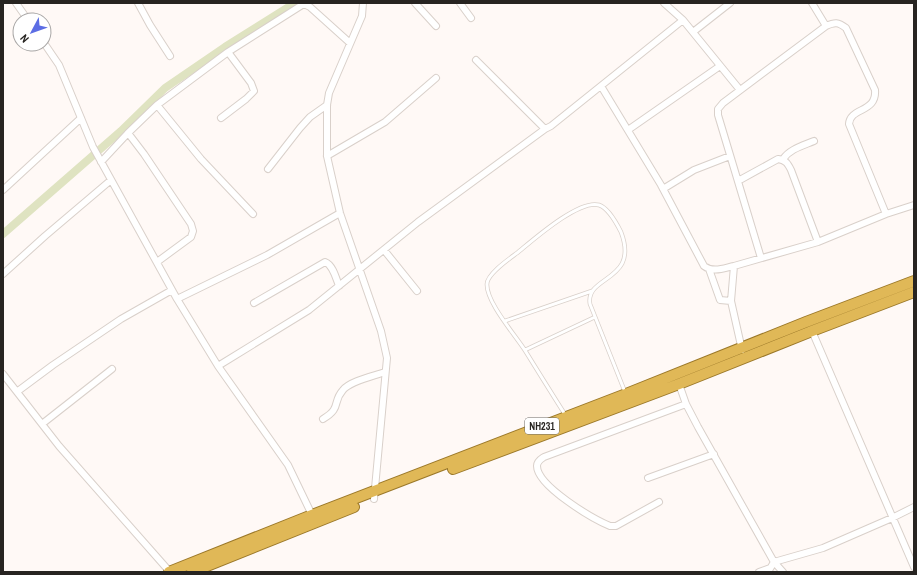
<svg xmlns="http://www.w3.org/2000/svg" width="917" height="575" viewBox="0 0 917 575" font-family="'Archivo Narrow',sans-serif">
<rect width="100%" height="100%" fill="#fff9f6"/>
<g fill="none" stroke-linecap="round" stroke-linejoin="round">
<path stroke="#dfe3c1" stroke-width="8" d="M3 234 121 131 165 88 225 47 295 3"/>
<g stroke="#d9d0ca" stroke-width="4.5">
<path id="service" d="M505 321 592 291
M525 350 595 317
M566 416C552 394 539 373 526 352 516 336 486 302 487 284 487 274 509 259 517 253 533 240 579 199 599 205 608 208 617 224 621 232 640 282 585 275 590 304L625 392"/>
</g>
<g stroke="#d9d0ca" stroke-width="8">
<path id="minor" d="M16 3 28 20
M138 3 150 25 170 56
M363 3 362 16 329 93 327 105V156L340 213 381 331 387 358 374 499
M415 3 436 26
M460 3 471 18
M664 3 683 20 740 90
M812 3 826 26
M693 32 730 3
M44 43 59 65 93 147 177 299 218 366 288 465 313 517
M476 60 545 129
M601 86 661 185 704 266C713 273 724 268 734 266
M157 105 201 159 253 214
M221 118 246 99 254 91 251 83 228 52
M628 130 720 66
M128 133 144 154 191 224 193 231 191 237 157 262
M327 156 385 122 436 78
M783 159C790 149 802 146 814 141
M101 162 128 133 157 105 228 52 302 5H306L310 7 350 43
M268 169 300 128 310 117 327 105
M738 181 778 159C786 160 788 164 791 170L818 242
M663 189 694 170 730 156
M3 190 81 118
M886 214 914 205
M384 250 417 291
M709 269 720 300 731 301
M3 274 45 236 111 180
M177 299 267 255 340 213
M254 303 325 262C333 265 336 278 339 286
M812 331 914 567
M742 350 731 301 734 266 818 242 886 214 849 124C850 107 877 113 875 90L846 28C838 22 835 22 826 26L723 103 718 109V115L761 258
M218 366 309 310 418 222 545 129 551 126 683 20
M3 374 59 446 170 572
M679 384 686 404 698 427 774 562 783 572
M18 391 53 365 121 319 172 290
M323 419C342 408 332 402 343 390 350 381 374 376 385 372
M42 424 112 369
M648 478 714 454
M659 502 616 526H610C593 519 537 486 537 466 537 461 541 459 544 457L686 404
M759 572 770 568
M768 572 774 562 823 548 892 518 914 507"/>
</g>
<g stroke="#9b7829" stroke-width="12">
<path id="trunk" d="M453 469 679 384 812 331 914 292
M169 572 312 515 626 394 806 322 914 281
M192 572 354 507"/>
</g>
<use href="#service" stroke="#fff" stroke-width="3"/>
<use href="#minor" stroke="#fff" stroke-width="6"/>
<use href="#trunk" stroke="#e0b857" stroke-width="10"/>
</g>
<g text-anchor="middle" stroke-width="4" stroke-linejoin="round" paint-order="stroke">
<rect fill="#fff" stroke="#686664" stroke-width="1" x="525" y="418" width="34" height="16" rx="3"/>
<g font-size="10" font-weight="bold" fill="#272421">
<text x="542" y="430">NH231</text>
</g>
</g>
<rect width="917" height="575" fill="none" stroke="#272421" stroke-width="8"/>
<g transform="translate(32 32) rotate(229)"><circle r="19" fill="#ffffff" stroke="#a9a7a6"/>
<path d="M0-3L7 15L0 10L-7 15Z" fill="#5c6de4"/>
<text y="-6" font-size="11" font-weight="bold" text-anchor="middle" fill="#272421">N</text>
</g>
</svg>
